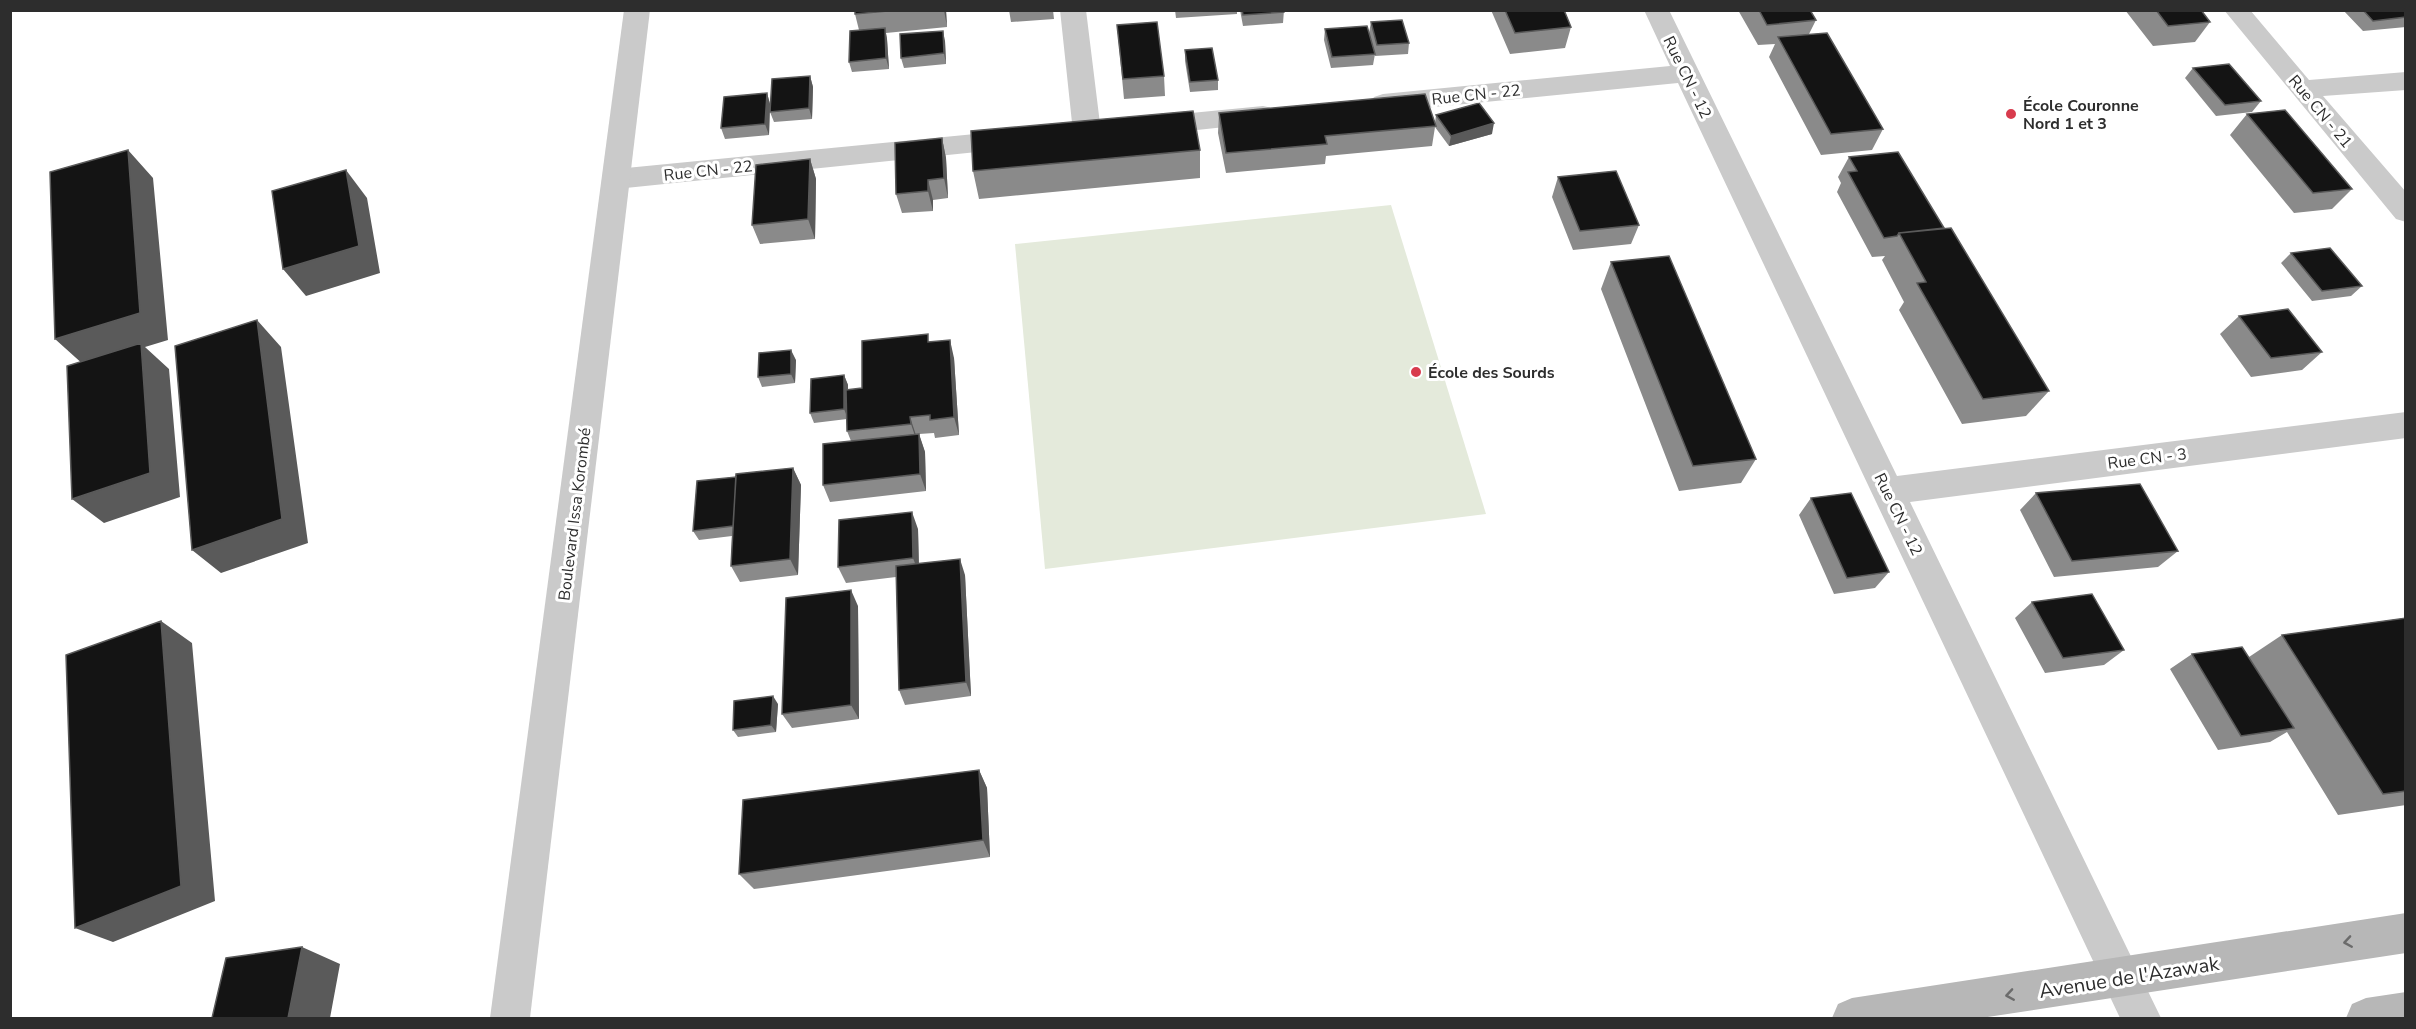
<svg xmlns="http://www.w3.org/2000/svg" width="2416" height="1029" viewBox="0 0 2416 1029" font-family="'Nunito Sans',sans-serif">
<rect width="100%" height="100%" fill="#fff"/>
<path fill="#e4eadb" d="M1391 205 1486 514 1045 569 1015 244Z"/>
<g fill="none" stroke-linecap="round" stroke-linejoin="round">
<path fill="#cacaca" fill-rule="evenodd" d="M1060 10H1086L1101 132 1097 139 1087 141 1077 139 1073 132Z
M1644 10H1669L1897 476 2406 412V438L1910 502 2161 1018H2120L1678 83 1383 112 1374 109 1370 103 1374 97 1383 94 1670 66Z
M2224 10H2250L2309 80 2406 72V90L2323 96 2406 192V222L2396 219Z
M1263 106 1272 108 1276 115 1272 122 1150 135 1140 133 1137 126 1140 119 1150 117Z
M1016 130 1026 132 1030 139 1026 146 1016 148 616 189 606 186 602 179 606 172 616 169Z"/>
<path fill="#cacaca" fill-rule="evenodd" d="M624 10H650L530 1018H490Z"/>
<path fill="#b7b7b7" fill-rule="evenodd" d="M2406 913V953L1981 1018H1832L1838 1004 1852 998Z
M2406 992V1018H2346L2352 1004 2366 998Z"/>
</g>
<path fill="#8a8a8a" d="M855 10H946L947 27 886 33 887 39 889 69 852 72 849 62 859 30 855 14Z
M1009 10H1053L1054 19 1011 22Z
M1175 10H1237V14L1176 18Z
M1240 10H1284L1283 23 1243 26Z
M1491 10H1564L1571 27 1565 48 1510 54Z
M1738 10H1810L1816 20 1809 34 1883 129 1872 150 1821 155 1769 57 1775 44 1758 45Z
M2125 10H2201L2210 22 2195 42 2153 46Z
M2343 10H2406V27L2363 31Z
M1371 22 1409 43 1408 54 1375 56 1369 33Z
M1117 25 1164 76 1165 96 1124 99Z
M1325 29 1375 54 1373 65 1331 68 1324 40Z
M945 41 946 64 904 68 901 58Z
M1185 50 1218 80V90L1190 92 1185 61Z
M2193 68 2261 101 2252 112 2216 116 2185 78Z
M810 76 813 87 812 119 774 122 770 112Z
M767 93 770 104 769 135 725 139 721 128Z
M1219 113 1435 123 1436 115 1492 134 1449 146 1435 127 1432 146 1326 156 1325 164 1226 173 1218 133Z
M2247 114 2352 189 2332 209 2294 213 2230 135Z
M942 138 946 158 948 198 933 200V211L902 213 896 194Z
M1200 150V178L979 199 973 171Z
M1849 157 1944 228 2049 391 2026 416 1962 424 1899 310 1904 302 1882 260 1885 256 1872 257 1837 192 1841 183 1838 177Z
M810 159 816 179 815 239 760 244 752 225Z
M1558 177 1639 225 1631 244 1573 250 1552 197Z
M2291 253 2362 286 2351 296 2312 301 2281 263Z
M1611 262 1756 459 1741 483 1679 491 1601 289Z
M2239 316 2322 352 2302 370 2251 377 2220 334Z
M930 342 954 358 959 435 935 438 934 433 919 434 925 452 926 491 830 502 823 485 851 441 847 431V419L814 423 810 413 844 375 848 385V390L862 388Z
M796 360 795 383 762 387 758 377Z
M793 468 801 485 798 575 740 582 731 566 732 536 699 540 693 531 736 477Z
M2036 493 2178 551 2158 567 2054 577 2020 510Z
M1811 498 1889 572 1875 588 1834 594 1799 515Z
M918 529 919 563 965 575 971 696 905 705 899 690 896 577 846 583 838 567Z
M2032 602 2124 650 2104 665 2045 673 2015 618Z
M858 606 859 719 792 728 782 714Z
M2406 618V805L2338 815 2287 732 2270 742 2218 750 2170 669 2192 654 2249 657 2282 635Z
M778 704 776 732 738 737 733 730Z
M979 770 987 788 990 857 754 889 739 874Z"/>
<path fill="#5a5a5a" d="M944 10H946L947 27Z
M885 28 887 39 889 69 886 58Z
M943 31 945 41 946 64 944 53Z
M810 76 813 87 812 119 809 108Z
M767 93 770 104 769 135 765 124Z
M1494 123 1492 134 1449 146 1451 136Z
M942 138 946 158 948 198 944 178Z
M128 150 153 178 168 340 145 347 169 369 180 497 104 523 72 499 85 366 55 339Z
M810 159 816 179 815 239 808 219Z
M346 170 367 198 380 273 306 296 283 269Z
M928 180 933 200V211L928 191Z
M257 320 281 347 308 543 221 573 192 550Z
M950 340 954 358 959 435 954 417Z
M791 350 796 360 795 383 791 374Z
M844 375 848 385V419L844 409Z
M910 417 916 435 917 442 911 424Z
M919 434 925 452 926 491 920 474Z
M793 468 801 485 798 575 790 559Z
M912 512 918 529 919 574 913 558Z
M960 559 965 575 971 696 966 682Z
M851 590 858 606 859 719 851 705Z
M161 621 192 643 215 901 113 942 75 928Z
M773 696 778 704 776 732 771 725Z
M979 770 987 788 990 857 983 840Z
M302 947 340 964 330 1018H288Z"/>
<path fill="#141414" stroke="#5a5a5a" stroke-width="1.5" d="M855 10H899L855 14Z
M1242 10H1284V12L1243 15Z
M1505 10H1564L1571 27 1515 33Z
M1759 10H1810L1816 20 1767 25Z
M2156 10H2201L2210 22 2168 26Z
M2363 10H2406V17L2373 21Z
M1402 20 1409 43 1377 45 1371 22Z
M1157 22 1164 76 1123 79 1117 25Z
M1367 26 1375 54 1332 57 1325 29Z
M885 28 886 58 849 62 850 31Z
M943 31 944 53 901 58 900 34Z
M1827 33 1883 129 1831 134 1778 37Z
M1212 48 1218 80 1190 82 1185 50Z
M2229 64 2261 101 2225 105 2193 68Z
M810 76 809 108 770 112 772 79Z
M767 93 765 124 721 128 724 97Z
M1425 94 1436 126 1325 136 1327 144 1226 153 1219 113Z
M1479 103 1494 123 1451 136 1436 115Z
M2285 110 2352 189 2313 193 2247 114Z
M1193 111 1200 150 973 171 971 131Z
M942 138 944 178 928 180V191L896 194 895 143Z
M128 150 140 313 55 339 50 172Z
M1898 152 1944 228 1899 233 1897 236 1884 238 1848 172 1857 171 1849 157Z
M810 159 808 219 752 225 756 165Z
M346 170 359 246 283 269 272 191Z
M1616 171 1639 225 1580 231 1558 177Z
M1951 228 2049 391 1983 399 1917 283 1926 282 1899 233Z
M2330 248 2362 286 2322 291 2291 253Z
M1669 256 1756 459 1693 466 1611 262Z
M2288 309 2322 352 2271 358 2239 316Z
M257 320 282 519 192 550 175 346Z
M928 334V342L950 340 954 417 930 420V415L910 417 911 424 847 431 846 390 862 388V341Z
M141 343 150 473 72 499 67 366Z
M791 350V374L758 377 759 353Z
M844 375V409L810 413 811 379Z
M919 434 920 474 823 485V444Z
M793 468 790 559 731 566 736 474Z
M736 477 733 526 693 531 697 481Z
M2140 484 2178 551 2072 561 2036 493Z
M1851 493 1889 572 1847 578 1811 498Z
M912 512 913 558 838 567 839 520Z
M960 559 966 682 899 690 896 566Z
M851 590V705L782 714 786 598Z
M2092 594 2124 650 2063 658 2032 602Z
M2406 618V791L2383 794 2282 635Z
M161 621 181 886 75 928 66 655Z
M2242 647 2294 728 2241 736 2192 654Z
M773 696 771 725 733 730 734 701Z
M979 770 983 840 739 874 743 800Z
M302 947 288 1018H212L226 958Z"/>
<defs><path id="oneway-chevron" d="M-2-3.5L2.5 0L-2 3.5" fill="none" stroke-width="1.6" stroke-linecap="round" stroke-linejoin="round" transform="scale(1.5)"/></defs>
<g stroke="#6b6b6b">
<use href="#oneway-chevron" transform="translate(2348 942) rotate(171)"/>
<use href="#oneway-chevron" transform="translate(2010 995) rotate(171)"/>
</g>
<g fill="#d83b4d" stroke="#fff" stroke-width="2">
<circle cx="2011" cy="114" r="6"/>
<circle cx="1416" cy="372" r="6"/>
</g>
<g text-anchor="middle" stroke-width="6" stroke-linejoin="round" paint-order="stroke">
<g font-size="16" fill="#2d2d2d" stroke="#fff">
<text transform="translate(1688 77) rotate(64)" y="6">Rue CN - 12</text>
<text transform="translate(1476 94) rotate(-6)" y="6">Rue CN - 22</text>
<text transform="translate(2321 111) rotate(50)" y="6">Rue CN - 21</text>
<text transform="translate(708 170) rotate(-6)" y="6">Rue CN - 22</text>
<text transform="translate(2147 458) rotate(-7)" y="6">Rue CN - 3</text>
<text transform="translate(574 514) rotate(-83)" y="6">Boulevard Issa Korombé</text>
<text transform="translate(1899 514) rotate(64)" y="6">Rue CN - 12</text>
</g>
<g font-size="16" font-weight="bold" fill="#2d2d2d" stroke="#fff" text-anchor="start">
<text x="2023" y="111">École Couronne<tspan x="2023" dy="18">Nord 1 et 3</tspan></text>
<text x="1428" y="378">École des Sourds</text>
</g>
<g font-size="20" fill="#2d2d2d" stroke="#fff">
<text transform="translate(2129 977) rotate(-9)" y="7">Avenue de l'Azawak</text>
</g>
</g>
<rect width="2416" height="1029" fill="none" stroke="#2d2d2d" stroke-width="24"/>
</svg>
